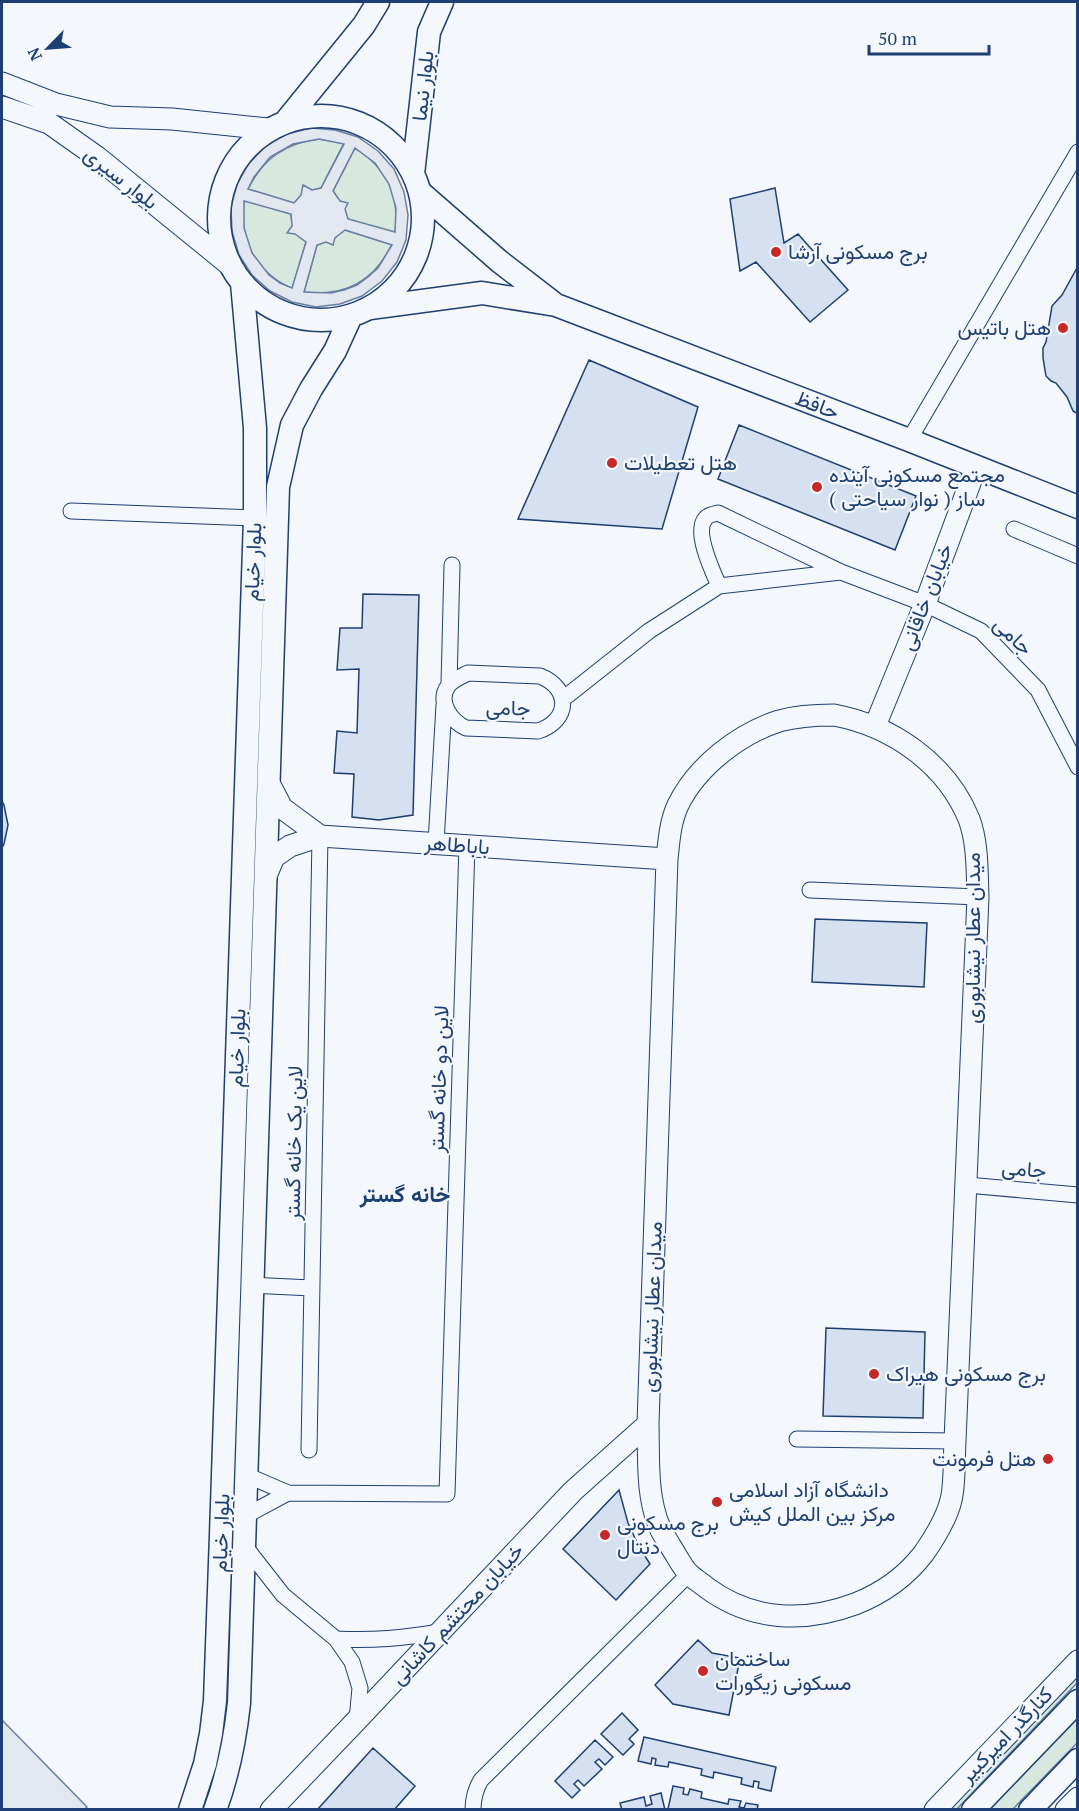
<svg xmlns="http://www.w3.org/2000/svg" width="1079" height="1811" viewBox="0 0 1079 1811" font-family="'PT Serif',Vazirmatn,serif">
<rect width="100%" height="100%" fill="#f4f7fb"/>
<path fill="#d7e8df" stroke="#687fa3" stroke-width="1.5" d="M319 139 344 143 321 188C310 190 302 194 294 203L248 189C263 159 285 143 319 139Z
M355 148C387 168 400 195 395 233L348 219 340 201 333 191Z
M244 200 291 214C292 228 295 233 306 242L292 289C255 271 239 241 244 200Z
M345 230 392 244C374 282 345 297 304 292L317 245 334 238Z
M1074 1677 1077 1680V1683L957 1809 947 1810Z
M1077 1718V1743L1013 1809H990Z"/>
<path fill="#e3e8f0" stroke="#687fa3" stroke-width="1.5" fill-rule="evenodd" d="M311 128 335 130 358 137 378 151 394 169 404 192 408 215 406 240 397 262 382 281 362 296 340 304 316 307 292 302 270 291 252 275 239 255 232 231 231 207 237 184 249 163 266 146 287 134ZM319 139 344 144 321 188 312 190 303 185 301 195 294 203 248 189 254 177 270 157 293 144ZM355 148 375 163 389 184 396 208 395 232 348 219 345 209 348 203 340 201 333 191ZM244 201 291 214 292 226 287 233 295 234 306 242 292 288 280 283 269 275 252 253 244 228ZM345 230 392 245 378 268 368 277 357 285 344 290 331 293 304 292 317 245 326 242 333 245 335 238Z
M2 1720 87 1807 85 1809H2Z"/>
<path fill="#d5e0f0" stroke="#1d3f73" stroke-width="1.5" d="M775 188 784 243 798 234 848 290 810 322 756 262 740 271 730 199Z
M1078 266V414L1073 411 1067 397 1056 383 1051 381 1046 376 1043 358V348L1046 342 1052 306 1062 295Z
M589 360 698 407 662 529 518 519Z
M739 425 916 496 895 550 718 479Z
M363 594 419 595 413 815 379 820 352 817 354 774 334 773 337 731 357 733 359 669 337 670 340 628H362Z
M2 801 4 805 8 825 4 844 2 848Z
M815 919 927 923 924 987 812 982Z
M826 1328 925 1332 923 1418 823 1416Z
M619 1490 628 1523 639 1547 650 1564 616 1600 563 1549Z
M698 1640 712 1653 740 1658 729 1715 673 1704 655 1685Z
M622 1713 638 1730 629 1739 634 1744 623 1755 601 1734Z
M644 1737 776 1767 771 1791 758 1788 759 1782 754 1781 753 1787 741 1784 742 1778 714 1772 713 1778 701 1775 702 1769 669 1762 668 1767 655 1765 656 1759 652 1758 651 1764 638 1761Z
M595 1740 613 1757 605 1765 599 1759 595 1762 602 1769 584 1786 578 1780 574 1784 580 1790 572 1798 555 1781Z
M373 1748 415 1786 394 1810H317Z
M673 1786 684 1788 683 1794 688 1795 690 1789 702 1792 701 1798 728 1804 729 1799 741 1801 739 1807 744 1808 746 1803 758 1805 757 1810 668 1809Z
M661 1793 665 1810H622L620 1803 644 1797 646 1806 652 1804 650 1796Z"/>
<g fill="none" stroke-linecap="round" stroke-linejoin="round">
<g stroke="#1d3f73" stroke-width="17">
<path id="street" d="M909 440 1078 152
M71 511 255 518
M1014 529 1078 556
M719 586C713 572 694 533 705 519 708 515 713 514 718 513L841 572 925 604 981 631 1038 690 1078 767
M468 673 540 676C571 688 570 721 538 731L466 728C451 721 437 702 448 686 452 680 462 676 468 673Z
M449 684 452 565
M563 699 649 631 719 586 841 572
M436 843 444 705
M810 890 978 897
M967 1185 1078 1195
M251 1285 312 1288
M797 1439 955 1441
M309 1450 320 836
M246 1475 288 1493 447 1494 467 845
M245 1516 288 1493
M244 1545 283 1595 336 1639 352 1662 360 1688 357 1720
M336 1639C373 1641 403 1638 440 1632
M473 1810C473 1798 475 1790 481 1780L689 1574"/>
</g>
<g stroke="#1d3f73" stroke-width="23">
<path id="secondary" d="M2 83 56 104 110 117 172 119 268 129
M2 107 49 123 97 157 231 266
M834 715C892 726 946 763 969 819 978 843 977 872 978 897L955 1441C954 1458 955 1485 951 1500 947 1517 933 1540 924 1553 905 1578 883 1593 855 1604 804 1623 752 1621 707 1588 701 1583 694 1579 689 1574 682 1567 677 1556 671 1547 668 1541 663 1535 660 1528 646 1496 649 1458 648 1424L667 859C669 841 670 822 678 805 697 766 739 734 779 721 797 716 817 715 834 715Z
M875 726 925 604 976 467
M269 783 282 808 320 836
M266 876 274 857 290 846 320 836 667 859
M271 1810 357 1720 573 1491 648 1424
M935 1810 1078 1661
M1066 1810 1078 1798"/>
</g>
<g stroke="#1d3f73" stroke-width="25">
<path id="primary" d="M219 218a102 102 0 1 1 204 0a102 102 0 1 1-204 0Z
M286 121 364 25 378 2
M413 174 429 32 442 2
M420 192 499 261 552 302
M370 308 482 293 556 305 909 440 1078 507
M190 1810 205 1764 211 1734 215 1701 221 1535 255 518V428L242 283
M215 1810C228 1775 235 1740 239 1703L278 487 292 425 311 389 335 351 351 316
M973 1810 1078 1701
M1030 1810 1078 1760"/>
</g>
<use href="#street" stroke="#f4f7fb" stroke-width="15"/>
<use href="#secondary" stroke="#f4f7fb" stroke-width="21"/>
<use href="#primary" stroke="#f4f7fb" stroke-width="22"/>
</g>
<g fill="#c62828" stroke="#f4f7fb" stroke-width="2">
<circle cx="776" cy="252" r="6"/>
<circle cx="1063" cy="328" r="6"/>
<circle cx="612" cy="463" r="6"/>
<circle cx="817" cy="487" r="6"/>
<circle cx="874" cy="1374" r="6"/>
<circle cx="1048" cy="1459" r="6"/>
<circle cx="717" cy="1502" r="6"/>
<circle cx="605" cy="1535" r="6"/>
<circle cx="703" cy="1671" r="6"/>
</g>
<g text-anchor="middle" stroke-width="4.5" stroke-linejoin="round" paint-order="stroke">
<g font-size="21" fill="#1d3f73" stroke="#f4f7fb">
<text transform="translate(423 86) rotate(-84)" y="7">بلوار نیما</text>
<text transform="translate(121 178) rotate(38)" y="7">بلوار سیری</text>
<text transform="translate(817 405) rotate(21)" y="7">حافظ</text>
<text transform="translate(253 562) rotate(-88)" y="7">بلوار خیام</text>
<text transform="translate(926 597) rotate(-69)" y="7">خیابان خاقانی</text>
<text transform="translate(1013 636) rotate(44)" y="7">جامی</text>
<text transform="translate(508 708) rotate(1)" y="7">جامی</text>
<text transform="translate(457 845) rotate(4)" y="7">باباطاهر</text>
<text transform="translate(973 938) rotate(-90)" y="7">میدان عطار نیشابوری</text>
<text transform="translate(237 1048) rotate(-88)" y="7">بلوار خیام</text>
<text transform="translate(439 1079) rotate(-88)" y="7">لاین دو خانه گستر</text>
<text transform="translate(294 1143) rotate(-89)" y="7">لاین یک خانه گستر</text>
<text transform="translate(1024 1169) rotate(5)" y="7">جامی</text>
<text transform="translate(652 1307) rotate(-88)" y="7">میدان عطار نیشابوری</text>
<text transform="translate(221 1533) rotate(-88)" y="7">بلوار خیام</text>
<text transform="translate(457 1614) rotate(-47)" y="7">خیابان محتشم کاشانی</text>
<text transform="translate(1006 1735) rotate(-46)" y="7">کنارگذر امیرکبیر</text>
</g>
<g font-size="21" fill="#1d3f73" stroke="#f4f7fb" text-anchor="start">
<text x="788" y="259">برج مسکونی آرشا</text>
<text x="1051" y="335" text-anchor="end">هتل باتیس</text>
<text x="624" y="470">هتل تعطیلات</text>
<text x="829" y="482">مجتمع مسکونی آینده<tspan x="829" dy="24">ساز ( نوار سیاحتی )</tspan></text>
<text x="886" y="1381">برج مسکونی هیراک</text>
<text x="1036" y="1466" text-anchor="end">هتل فرمونت</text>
<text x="729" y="1497">دانشگاه آزاد اسلامی<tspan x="729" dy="24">مرکز بین الملل کیش</tspan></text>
<text x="617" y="1530">برج مسکونی<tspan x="617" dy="24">دنتال</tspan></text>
<text x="715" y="1666">ساختمان<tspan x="715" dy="24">مسکونی زیگورات</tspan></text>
</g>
<g font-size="22" font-weight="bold" fill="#1d3f73" stroke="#f4f7fb">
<text x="405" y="1202">خانه گستر</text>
</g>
</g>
<rect width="1079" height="1811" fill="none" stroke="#1d3f73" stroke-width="6"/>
<g transform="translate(48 48) rotate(245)" stroke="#f4f7fb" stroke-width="4.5" paint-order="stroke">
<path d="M0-4.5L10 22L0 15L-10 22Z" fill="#1d3f73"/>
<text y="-9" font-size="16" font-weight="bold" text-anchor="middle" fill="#1d3f73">N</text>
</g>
<path d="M869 45v9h120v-9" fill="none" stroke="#1d3f73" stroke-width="3"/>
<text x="878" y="45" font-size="18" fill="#1d3f73" stroke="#f4f7fb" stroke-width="4.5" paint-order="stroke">50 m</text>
</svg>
